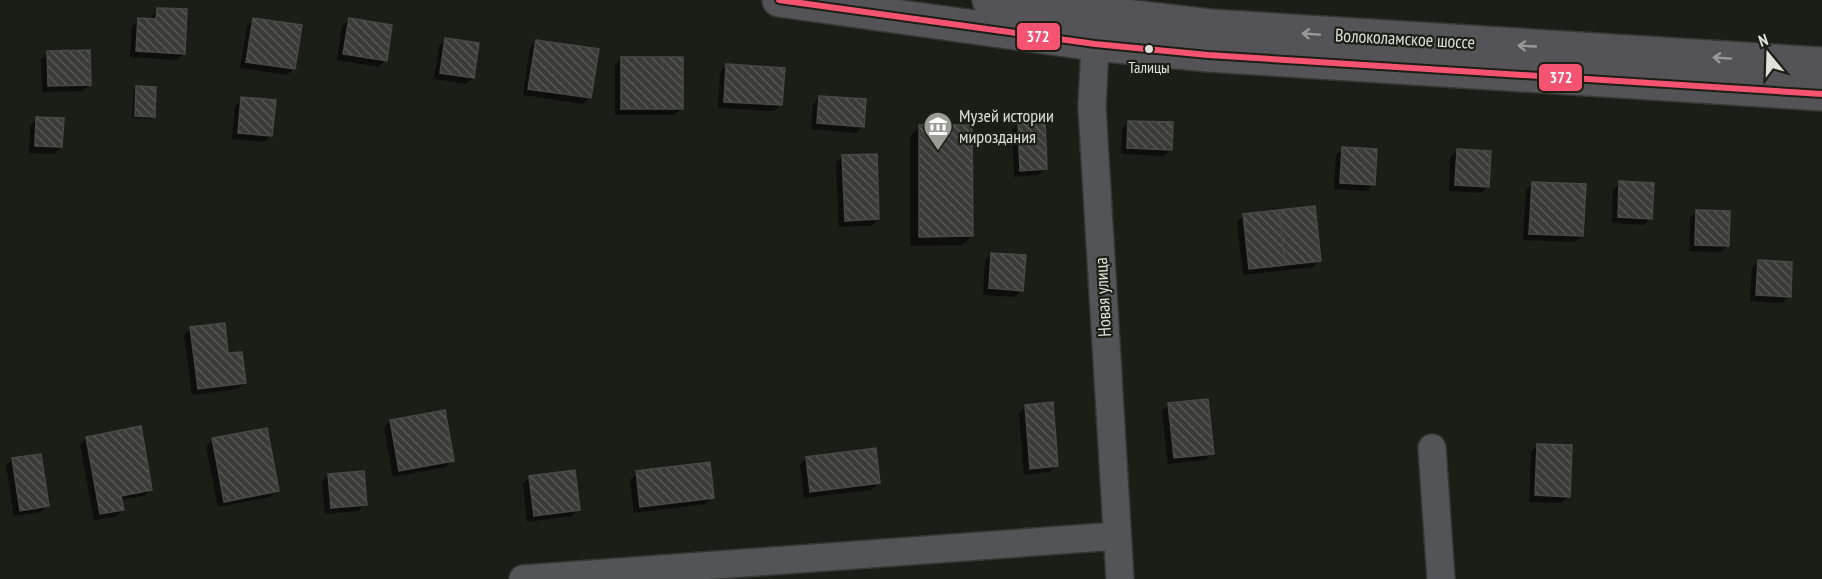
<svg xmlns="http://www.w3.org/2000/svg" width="1822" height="579" viewBox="0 0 1822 579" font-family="'PT Sans Narrow',sans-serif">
<defs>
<pattern id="building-back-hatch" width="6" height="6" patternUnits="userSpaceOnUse" patternTransform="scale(1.5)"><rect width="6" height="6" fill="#3b3c37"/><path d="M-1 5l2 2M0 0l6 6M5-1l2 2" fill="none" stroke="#575853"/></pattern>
</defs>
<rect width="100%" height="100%" fill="#1b1d17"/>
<path fill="#0007" d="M157 9 184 53 177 60 130 57 132 26 139 20H150Z
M253 20 294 68 287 75 240 68 247 26Z
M349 20 385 60 379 67 337 60 342 26Z
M446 39 473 78 466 84 434 79 439 46Z
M536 41 590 97 583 104 523 95 530 48Z
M48 53 90 85 83 91 42 92 41 59Z
M622 58 681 109 674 115H615V65Z
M726 66 781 105 774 111 718 108 720 72Z
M137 87 153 116 150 119 132 118 134 90Z
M820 97 863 126 856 133 811 129 813 104Z
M242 99 271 136 264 142 232 139 235 106Z
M37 119 61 147 54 154 29 153 30 126Z
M1129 122 1171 149 1164 156 1121 154 1122 129Z
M1019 124 1045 169 1038 175 1014 177 1012 130Z
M919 127 972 236 962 245 910 246V137Z
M1343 149 1373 184 1367 191 1334 189 1336 155Z
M1457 151 1488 186 1481 193 1449 191 1450 158Z
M843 156 878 219 871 226 839 227 836 163Z
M1533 183 1582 236 1575 242 1523 240 1526 190Z
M1620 183 1651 218 1644 225 1612 223 1613 190Z
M1696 211 1728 245 1721 252 1689 251 1690 218Z
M1244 215 1319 260 1313 267 1243 275 1237 222Z
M992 254 1022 290 1015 297 983 295 985 261Z
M1758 262 1789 296 1782 303 1750 301 1752 268Z
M191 329 227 355 245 383 238 389 192 395 184 335Z
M1169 404 1212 453 1205 460 1168 464 1162 411Z
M1026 406 1056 466 1049 472 1024 475 1019 413Z
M390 421 452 460 446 467 393 477 384 428Z
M87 438 151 489 144 496 121 500 122 510 116 517 94 520 80 445Z
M213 440 277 491 270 497 218 507 206 446Z
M1538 445 1568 497 1561 503 1529 502 1531 452Z
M806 458 878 483 872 490 804 498 800 465Z
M13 459 47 505 41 512 14 516 6 466Z
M637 473 713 497 706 504 634 513 630 480Z
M329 475 365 504 359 511 325 514 322 482Z
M529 477 578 509 572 516 527 522 523 484Z"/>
<path fill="url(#building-back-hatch)" stroke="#484944" stroke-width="1.5" d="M157 8 187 9 185 54 136 51 138 18 156 19Z
M253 18 302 25 295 69 246 62Z
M349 18 392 25 387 61 343 54Z
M445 38 479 43 474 78 440 73Z
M536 40 599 49 591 98 528 89Z
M90 50 91 85 48 86 47 51Z
M621 57H683V109H621Z
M726 64 785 68 782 105 724 102Z
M136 86 156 87 155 117 135 116Z
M819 96 866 99 864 127 817 123Z
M241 97 276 100 272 136 238 133Z
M36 117 64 118 62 147 35 146Z
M1045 121 1047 169 1020 171 1018 122Z
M1128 121 1173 122 1172 150 1127 148Z
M919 125H972L973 236 919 237Z
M1342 147 1377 149 1375 185 1340 183Z
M1457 149 1491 151 1489 187 1455 185Z
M877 154 879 219 845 221 842 155Z
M1619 181 1654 183 1652 219 1618 217Z
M1532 182 1586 184 1583 236 1529 234Z
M1315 206 1321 261 1285 265 1279 210Z
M1279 210 1285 265 1249 269 1243 214Z
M1696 210 1730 211 1729 246 1695 245Z
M991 253 1026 255 1023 291 989 288Z
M1758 260 1792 262 1791 297 1756 295Z
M225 323 228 353 242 352 246 383 198 389 190 327Z
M1208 399 1214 454 1174 458 1168 403Z
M1053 402 1058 466 1030 469 1025 405Z
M445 410 454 461 399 471 390 420Z
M141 426 152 490 121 496 124 510 100 514 86 437Z
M267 428 279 491 224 502 212 438Z
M1537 444 1572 445 1570 497 1535 495Z
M876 448 880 483 810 492 806 457Z
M41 454 49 506 20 511 12 458Z
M710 462 714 498 640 507 636 471Z
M575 470 580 510 534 516 529 476Z
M364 471 367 505 331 508 328 474Z"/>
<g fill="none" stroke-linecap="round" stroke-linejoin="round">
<g stroke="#363733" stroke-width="30">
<path id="minor" d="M1096 25 1092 107 1120 579
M1432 448 1441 579
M523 579 1117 536"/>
</g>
<g stroke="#363733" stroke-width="36">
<path id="major" d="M779 0 1095 44 1208 55 1822 94
M989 0 1210 26 1822 64"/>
</g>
<use href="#minor" stroke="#535458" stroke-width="27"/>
<use href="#major" stroke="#545458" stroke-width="33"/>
<g stroke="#1c1f15" stroke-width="10">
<path id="bus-1" d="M779 0 1095 44 1208 55 1822 94"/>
</g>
<use href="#bus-1" stroke="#f65372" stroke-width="6"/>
</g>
<defs><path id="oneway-shaft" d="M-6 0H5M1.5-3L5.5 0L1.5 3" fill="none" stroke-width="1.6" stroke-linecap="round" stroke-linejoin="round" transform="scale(1.5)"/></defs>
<g stroke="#999a98">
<use href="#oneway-shaft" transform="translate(1311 34) rotate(-176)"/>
<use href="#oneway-shaft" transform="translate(1527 46) rotate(-177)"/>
<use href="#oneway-shaft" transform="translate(1722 58) rotate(-176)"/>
</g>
<defs>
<g id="museum-pin" transform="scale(1.5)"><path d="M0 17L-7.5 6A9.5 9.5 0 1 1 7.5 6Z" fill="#9a9c95" stroke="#1c1f15"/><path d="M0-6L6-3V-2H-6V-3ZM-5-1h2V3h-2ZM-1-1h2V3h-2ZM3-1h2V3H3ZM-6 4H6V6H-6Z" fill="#fff"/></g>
</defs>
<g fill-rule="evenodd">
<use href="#museum-pin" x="938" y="126"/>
</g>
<circle fill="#dee0d9" stroke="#1c1f15" stroke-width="2" cx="1149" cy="49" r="5"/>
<g text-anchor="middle" stroke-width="4.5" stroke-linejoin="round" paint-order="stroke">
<g font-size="16" fill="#dee0d9" stroke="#1c1f15">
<text x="1149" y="73">Талицы</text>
</g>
<g font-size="18" fill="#dee0d9" stroke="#1c1f15">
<text transform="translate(1405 39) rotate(3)" y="6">Волоколамское шоссе</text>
<text transform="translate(1103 297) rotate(-93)" y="6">Новая улица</text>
</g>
<g font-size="18" fill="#dee0d9" stroke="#1c1f15" text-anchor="start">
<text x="959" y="122">Музей истории<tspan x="959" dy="21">мироздания</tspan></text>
</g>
</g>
<g stroke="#1c1f15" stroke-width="2">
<rect x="1016" y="22" width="45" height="29" rx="6" fill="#f65372"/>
<rect x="1538" y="63" width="45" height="29" rx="6" fill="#f65372"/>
</g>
<g font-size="16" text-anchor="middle" font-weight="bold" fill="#fff">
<text x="1038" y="42">372</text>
<text x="1561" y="83">372</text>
</g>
<g transform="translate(1768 54) rotate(341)" stroke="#1c1f15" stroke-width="4.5" paint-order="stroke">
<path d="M0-4.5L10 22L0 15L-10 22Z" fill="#dee0d9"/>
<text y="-9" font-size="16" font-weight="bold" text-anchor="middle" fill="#dee0d9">N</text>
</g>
</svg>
